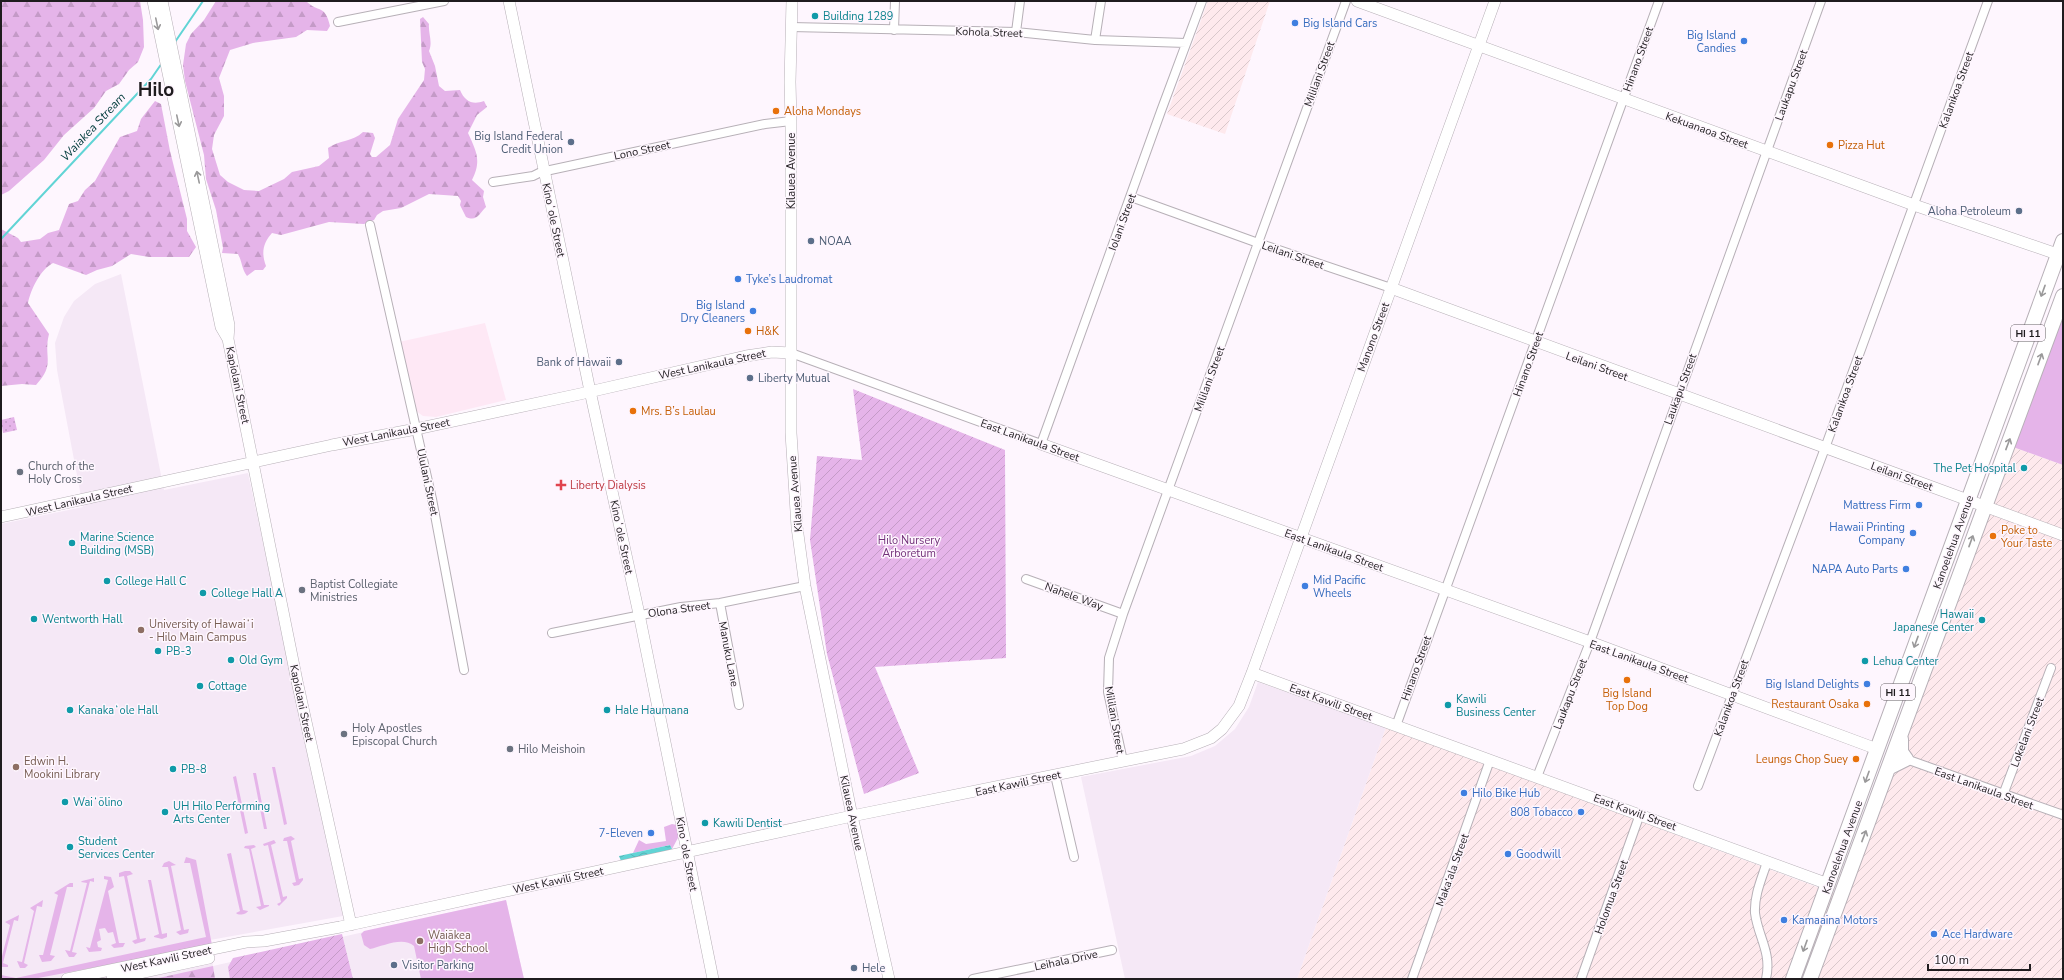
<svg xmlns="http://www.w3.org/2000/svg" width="2064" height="980" viewBox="0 0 2064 980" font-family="'Nunito Sans',sans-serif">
<defs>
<pattern id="industrial-furrows" width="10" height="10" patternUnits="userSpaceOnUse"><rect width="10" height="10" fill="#fee9ed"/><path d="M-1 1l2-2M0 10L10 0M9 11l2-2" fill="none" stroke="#d9c7cb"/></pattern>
<pattern id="forest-firs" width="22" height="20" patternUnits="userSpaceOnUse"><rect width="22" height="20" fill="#e5b4e9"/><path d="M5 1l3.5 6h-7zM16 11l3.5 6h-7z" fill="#c49ac7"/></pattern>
<pattern id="park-dots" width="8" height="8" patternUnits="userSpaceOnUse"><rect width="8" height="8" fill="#e5b4e9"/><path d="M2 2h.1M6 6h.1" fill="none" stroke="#c49ac7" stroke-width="1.8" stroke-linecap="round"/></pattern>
<pattern id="garden-furrows" width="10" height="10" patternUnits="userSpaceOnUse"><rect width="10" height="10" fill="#e5b4e9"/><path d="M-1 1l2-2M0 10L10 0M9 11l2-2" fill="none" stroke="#c49ac7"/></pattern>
<pattern id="water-waves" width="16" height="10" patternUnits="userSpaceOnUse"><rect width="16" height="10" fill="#61d4d5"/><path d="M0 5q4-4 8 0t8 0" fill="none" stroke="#54b5b6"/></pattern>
</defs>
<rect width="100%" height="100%" fill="#fef6fe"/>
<path fill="#fee8f5" d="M485 323 506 400 436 417 423 416 415 410 399 342Z"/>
<path fill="url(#industrial-furrows)" d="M1208 1H1270L1225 134 1167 114Z
M2013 447 2063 465V979H1297L1386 727 1844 897Z"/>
<path fill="#f5e8f6" d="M121 274 164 490 248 473 343 916 210 940 213 966 506 900 524 979H1V524L83 507 57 370 55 343 64 317 74 301 95 284Z
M1258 682 1386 727 1297 979H1125L1081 777 1191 756 1215 746 1235 729 1249 707Z"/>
<path fill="#e5b4e9" d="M2063 312V465L2013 447Z
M272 767H275L287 824 284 825Z
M253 773H256L267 829H264Z
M236 776 248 833 245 834 233 777Z
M672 824 677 825 679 836 672 849 670 845 633 853 639 840 646 844 666 841 664 827Z
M291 836 295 839 291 841 299 879 303 878V880L299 885 294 886 292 883 296 882 287 841H283L284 838Z
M274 840 276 843 271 845 283 897 287 896V898L279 906 277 904 281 902 268 845 264 846 263 844Z
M254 845 256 847 251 849 264 905H269V906L260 910 256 907 261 906 249 849 244 848 245 846Z
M231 853 243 910 248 911C247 914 239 916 236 913L240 911 227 854Z
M186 857 196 860 212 945 33 979H1V975L16 978 206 937 190 863H184Z
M169 861 176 865 171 866 184 930 189 929 188 933 180 935 176 932 181 930 168 867H162L164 863Z
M125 871H130L133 874 127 876 140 939 146 938 145 941 135 944 132 941 137 939 124 876 119 877V873Z
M104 876 111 877 114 887 108 891 119 943H125L123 947 114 948 111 945 116 943 113 932 108 933 105 928 99 929 101 940 97 942 98 947 102 948 101 951 89 952 86 947 90 948 108 880 104 879Z
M94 878V882L90 881 72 952 77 953 74 957H69L65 950 70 951 87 883 81 882 82 881Z
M148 880H151L162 934 167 933V937L162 939 154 937V936L159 934Z
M70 883H73V887H67L50 955 55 956 51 961 42 962 39 955H43L58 895 54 893Z
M43 900 42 907 37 906 24 963 28 965 25 968H20L17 961 22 962 34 911 30 908Z
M506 900 524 979H421L414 946C403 936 383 946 370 949L364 945 361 934 364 931Z
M19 915 18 921 14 920 3 963 8 965V967H1V960L10 925 5 922Z"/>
<path fill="url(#forest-firs)" d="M1 1H140L143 20 144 47 138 62 129 70 119 84 106 91 94 108 64 135 44 160 9 191 1 195Z
M216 1H306C318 13 325 4 330 26L327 31 307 30 296 37 253 43 230 50 219 78 224 96V116L214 135 212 149 220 175 228 182 244 190 259 191 284 179 292 172 319 166 329 158 328 148C339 140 353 142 363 132L373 133 375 138 370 154 372 157H376L390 145 398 119 424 80 425 69 422 62 420 19 423 17 429 24C428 33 433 42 429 51L435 66 439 86 445 91 460 90C465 102 473 105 484 101L487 107 477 115 468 133C476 151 482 160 472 180L484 191 483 197 486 207C479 214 477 222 466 217L460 205 461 201 458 196 429 194 401 208 383 211 377 215 374 220 364 224 329 222 281 235 272 233C263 243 261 253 266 266L263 270H255L247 276C242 270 242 261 238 254L222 253 223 248 216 210 206 179 204 155 185 81 183 65 186 44 191 34 204 20Z
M155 101 161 104 170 151 187 219V231L196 247 189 257H149L131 254 112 266 97 270 86 275 53 263C40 270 31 289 28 303L49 334C43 358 56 363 36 385L22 384 1 386V229L18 238 21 242 40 239 48 233 59 230 69 204 78 201 85 190 95 181 120 137 137 131 141 119Z
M213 966 215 979H154Z"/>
<path fill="url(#park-dots)" d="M14 417 17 430 3 433 1 420Z"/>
<path fill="url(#garden-furrows)" d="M853 389 1005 450 1006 658 875 667 919 773 864 794 827 654 810 540 817 456 862 460Z
M342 934 353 979H230L228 967 233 958Z"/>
<path fill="url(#water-waves)" d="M670 845 672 849 669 851 621 861 619 856Z"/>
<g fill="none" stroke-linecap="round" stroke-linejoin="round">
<path stroke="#61d4d5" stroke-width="2" d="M175 42 203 1
M1 239 151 79 162 63"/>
<g stroke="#b7b0b7" stroke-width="10">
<path id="street" d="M338 22 444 1
M791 27 1016 32 1095 40 1186 43
M894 30 895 1
M1016 32 1020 1
M1095 40 1101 1
M493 182 533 176 541 172 765 124 791 121
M1131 197 1258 243 1391 288
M370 225 432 499 464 670
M791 353 1041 444 1161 111 1202 1
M1026 579 1123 614
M720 603 739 705
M552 633 681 607 720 603 805 586
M1396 726 1659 1
M1906 759 2063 815
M1123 761 1108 692 1109 658 1123 614 1346 1
M1055 775 1074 857
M1537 777 1590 642 1821 1
M1698 786 1825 448 1988 1
M2003 795 2051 668
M973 979 1112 950
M1412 979 1490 760
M1581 979 1640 814
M1766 979C1772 952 1758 937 1755 913 1754 895 1762 878 1767 862"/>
</g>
<g stroke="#b7b0b7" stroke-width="12">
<path id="secondary" d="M153 1 221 327 228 339
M162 1 229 325 228 339 297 681 351 925
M509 1 590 391 639 614 713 979
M792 1 790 82 791 121V433L797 527 805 586 852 816 889 979
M1357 1 1914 205 2057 254
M1391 288 2063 535
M1041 444 1590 642 1877 749
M1 517 332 445 416 429 580 394 746 356 772 352 791 353
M1252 673 1828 884
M67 979 246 942 264 941 340 927 852 816 1183 749 1211 738 1222 729 1239 706 1252 673 1495 1
M112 979 209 958"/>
</g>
<g stroke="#b7b0b7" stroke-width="16">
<path id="highway" d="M1890 767 1906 759 1901 752V739
M1793 979 2063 241
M1810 979 2063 296"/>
</g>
<use href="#street" stroke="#fff" stroke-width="8"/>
<use href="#secondary" stroke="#fff" stroke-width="11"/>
<use href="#highway" stroke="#fff" stroke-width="14"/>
</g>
<defs><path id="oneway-shaft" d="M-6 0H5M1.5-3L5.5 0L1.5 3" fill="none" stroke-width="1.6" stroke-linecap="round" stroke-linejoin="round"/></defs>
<g stroke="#9a999a">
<use href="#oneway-shaft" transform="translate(157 24) rotate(78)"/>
<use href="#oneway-shaft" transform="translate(178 121) rotate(78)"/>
<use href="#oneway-shaft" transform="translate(198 177) rotate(-102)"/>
<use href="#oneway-shaft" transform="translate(2043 291) rotate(110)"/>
<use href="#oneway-shaft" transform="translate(2040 359) rotate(-70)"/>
<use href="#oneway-shaft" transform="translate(2008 444) rotate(-69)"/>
<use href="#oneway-shaft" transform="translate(1971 541) rotate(-70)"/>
<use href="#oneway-shaft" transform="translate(1916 642) rotate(110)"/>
<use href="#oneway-shaft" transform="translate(1867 777) rotate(110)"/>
<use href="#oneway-shaft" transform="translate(1864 836) rotate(-69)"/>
<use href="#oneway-shaft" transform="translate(1805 946) rotate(110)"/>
</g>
<g fill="#0f9aa8" stroke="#fef6fe" stroke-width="1.5">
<circle cx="815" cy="16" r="4"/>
<circle cx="2024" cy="468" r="4"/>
<circle cx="72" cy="543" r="4"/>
<circle cx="107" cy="581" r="4"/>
<circle cx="203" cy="593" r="4"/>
<circle cx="34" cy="619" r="4"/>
<circle cx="1982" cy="620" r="4"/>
<circle cx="158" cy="651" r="4"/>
<circle cx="231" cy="660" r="4"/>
<circle cx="1865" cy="661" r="4"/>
<circle cx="200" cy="686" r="4"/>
<circle cx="1448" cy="705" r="4"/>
<circle cx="70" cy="710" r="4"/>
<circle cx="607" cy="710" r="4"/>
<circle cx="173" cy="769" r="4"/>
<circle cx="65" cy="802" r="4"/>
<circle cx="165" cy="812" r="4"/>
<circle cx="705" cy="823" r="4"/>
<circle cx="70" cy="847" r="4"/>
</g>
<g fill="#3f7fe0" stroke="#fef6fe" stroke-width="1.5">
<circle cx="1295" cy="23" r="4"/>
<circle cx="1744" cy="41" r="4"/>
<circle cx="738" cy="279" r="4"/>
<circle cx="753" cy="311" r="4"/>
<circle cx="1919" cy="505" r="4"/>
<circle cx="1913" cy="533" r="4"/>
<circle cx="1906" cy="569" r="4"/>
<circle cx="1305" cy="586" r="4"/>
<circle cx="1867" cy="684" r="4"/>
<circle cx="1464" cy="793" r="4"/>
<circle cx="1581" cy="812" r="4"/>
<circle cx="651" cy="833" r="4"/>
<circle cx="1508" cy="854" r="4"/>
<circle cx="1784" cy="920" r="4"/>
<circle cx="1934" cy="934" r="4"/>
</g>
<g fill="#e8710a" stroke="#fef6fe" stroke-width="1.5">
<circle cx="776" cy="111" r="4"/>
<circle cx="1830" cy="145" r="4"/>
<circle cx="748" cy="331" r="4"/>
<circle cx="633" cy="411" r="4"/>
<circle cx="1993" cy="536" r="4"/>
<circle cx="1627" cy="680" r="4"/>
<circle cx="1867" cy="704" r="4"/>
<circle cx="1856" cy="759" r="4"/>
</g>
<g fill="#5c6f8a" stroke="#fef6fe" stroke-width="1.5">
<circle cx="571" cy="142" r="4"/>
<circle cx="2019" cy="211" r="4"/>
<circle cx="811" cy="241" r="4"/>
<circle cx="619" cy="362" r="4"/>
<circle cx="750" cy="378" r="4"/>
<circle cx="394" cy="965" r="4"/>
<circle cx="854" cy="968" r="4"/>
</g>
<g fill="#6b7280" stroke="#fef6fe" stroke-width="1.5">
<circle cx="20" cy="472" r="4"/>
<circle cx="302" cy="590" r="4"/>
<circle cx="344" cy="734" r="4"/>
<circle cx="510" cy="749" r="4"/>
</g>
<path fill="#e0444e" stroke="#fef6fe" stroke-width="1.5" d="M559 479h4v4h4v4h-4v4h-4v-4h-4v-4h4z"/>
<g fill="#8d6e63" stroke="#fef6fe" stroke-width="1.5">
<circle cx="141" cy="630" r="4"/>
<circle cx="16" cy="767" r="4"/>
<circle cx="420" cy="941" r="4"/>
</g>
<g text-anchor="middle" stroke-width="3" stroke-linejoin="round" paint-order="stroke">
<g fill="#fef6fe" stroke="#625d62" stroke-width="1">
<rect x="2011" y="325" width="34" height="16" rx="3"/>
<rect x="1881" y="684" width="34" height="16" rx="3"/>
</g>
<g font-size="10" font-weight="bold" fill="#1f1c1f">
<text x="2028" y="337">HI 11</text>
<text x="1898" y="696">HI 11</text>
</g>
<g font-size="11" fill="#0d838f" stroke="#fef6fe" text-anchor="start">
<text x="823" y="20">Building 1289</text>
<text x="2016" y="472" text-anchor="end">The Pet Hospital</text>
<text x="80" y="541">Marine Science<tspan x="80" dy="13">Building (MSB)</tspan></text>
<text x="115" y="585">College Hall C</text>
<text x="211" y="597">College Hall A</text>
<text x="1974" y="618" text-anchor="end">Hawaii<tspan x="1974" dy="13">Japanese Center</tspan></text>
<text x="42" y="623">Wentworth Hall</text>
<text x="166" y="655">PB-3</text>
<text x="239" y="664">Old Gym</text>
<text x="1873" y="665">Lehua Center</text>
<text x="208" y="690">Cottage</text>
<text x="1456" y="703">Kawili<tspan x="1456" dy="13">Business Center</tspan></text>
<text x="78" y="714">Kanakaʻole Hall</text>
<text x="615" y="714">Hale Haumana</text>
<text x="181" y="773">PB-8</text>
<text x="73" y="806">Waiʻōlino</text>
<text x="173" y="810">UH Hilo Performing<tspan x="173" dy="13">Arts Center</tspan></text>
<text x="713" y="827">Kawili Dentist</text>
<text x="78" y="845">Student<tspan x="78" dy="13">Services Center</tspan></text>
</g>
<g font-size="11" fill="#366cbe" stroke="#fef6fe" text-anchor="end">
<text x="1303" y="27" text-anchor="start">Big Island Cars</text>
<text x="1736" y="39">Big Island<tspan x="1736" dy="13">Candies</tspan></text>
<text x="746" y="283" text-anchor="start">Tyke’s Laudromat</text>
<text x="745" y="309">Big Island<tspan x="745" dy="13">Dry Cleaners</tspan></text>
<text x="1911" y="509">Mattress Firm</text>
<text x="1905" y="531">Hawaii Printing<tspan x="1905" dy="13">Company</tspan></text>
<text x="1898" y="573">NAPA Auto Parts</text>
<text x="1313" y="584" text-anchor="start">Mid Pacific<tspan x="1313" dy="13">Wheels</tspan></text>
<text x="1859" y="688">Big Island Delights</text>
<text x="1472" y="797" text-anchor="start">Hilo Bike Hub</text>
<text x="1573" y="816">808 Tobacco</text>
<text x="643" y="837">7-Eleven</text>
<text x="1516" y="858" text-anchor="start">Goodwill</text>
<text x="1792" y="924" text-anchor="start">Kamaaina Motors</text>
<text x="1942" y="938" text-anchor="start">Ace Hardware</text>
</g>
<g font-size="11" fill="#1f1c1f" stroke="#fef6fe">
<text transform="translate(989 32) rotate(2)" y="4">Kohola Street</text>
<text transform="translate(1638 59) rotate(-70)" y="4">Hinano Street</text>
<text transform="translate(1319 74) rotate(-70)" y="4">Mililani Street</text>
<text transform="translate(1791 85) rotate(-70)" y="4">Laukapu Street</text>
<text transform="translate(1956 90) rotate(-70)" y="4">Kalanikoa Street</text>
<text transform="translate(1707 130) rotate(20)" y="4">Kekuanaoa Street</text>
<text transform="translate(642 150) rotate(-12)" y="4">Lono Street</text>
<text transform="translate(791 171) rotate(-90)" y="4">Kilauea Avenue</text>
<text transform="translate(554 220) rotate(78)" y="4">Kinoʻole Street</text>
<text transform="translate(1122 222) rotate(-70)" y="4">Iolani Street</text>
<text transform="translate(1293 255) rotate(19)" y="4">Leilani Street</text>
<text transform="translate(1373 337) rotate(-70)" y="4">Manono Street</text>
<text transform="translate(712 364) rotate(-12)" y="4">West Lanikaula Street</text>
<text transform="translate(1528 364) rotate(-70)" y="4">Hinano Street</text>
<text transform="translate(1597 366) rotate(20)" y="4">Leilani Street</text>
<text transform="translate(1209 379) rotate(-70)" y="4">Mililani Street</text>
<text transform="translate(238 385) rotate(78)" y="4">Kapiolani Street</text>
<text transform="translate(1680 389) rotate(-70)" y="4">Laukapu Street</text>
<text transform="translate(1845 394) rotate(-70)" y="4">Kalanikoa Street</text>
<text transform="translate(396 432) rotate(-11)" y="4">West Lanikaula Street</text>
<text transform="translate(1030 440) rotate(20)" y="4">East Lanikaula Street</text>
<text transform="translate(1902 476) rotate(20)" y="4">Leilani Street</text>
<text transform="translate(428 482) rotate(78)" y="4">Ululani Street</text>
<text transform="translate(795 494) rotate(-95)" y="4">Kilauea Avenue</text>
<text transform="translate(79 500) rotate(-13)" y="4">West Lanikaula Street</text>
<text transform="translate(622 537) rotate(78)" y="4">Kinoʻole Street</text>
<text transform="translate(1953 542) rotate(-70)" y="4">Kanoelehua Avenue</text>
<text transform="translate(1334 550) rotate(20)" y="4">East Lanikaula Street</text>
<text transform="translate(1074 596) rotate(20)" y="4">Nahele Way</text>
<text transform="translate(679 609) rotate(-8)" y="4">Olona Street</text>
<text transform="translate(729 654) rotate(79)" y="4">Manuku Lane</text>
<text transform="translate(1639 661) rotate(20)" y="4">East Lanikaula Street</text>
<text transform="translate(1416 668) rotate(-70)" y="4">Hinano Street</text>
<text transform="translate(1570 694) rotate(-69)" y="4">Laukapu Street</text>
<text transform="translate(1731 698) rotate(-70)" y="4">Kalanikoa Street</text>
<text transform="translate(1331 702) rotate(20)" y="4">East Kawili Street</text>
<text transform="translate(302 703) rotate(78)" y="4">Kapiolani Street</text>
<text transform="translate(1115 720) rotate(80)" y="4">Mililani Street</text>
<text transform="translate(2027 732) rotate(-69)" y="4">Lokelani Street</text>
<text transform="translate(1018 783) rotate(-12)" y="4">East Kawili Street</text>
<text transform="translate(1984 788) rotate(20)" y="4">East Lanikaula Street</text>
<text transform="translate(1635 812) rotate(20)" y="4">East Kawili Street</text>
<text transform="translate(852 813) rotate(78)" y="4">Kilauea Avenue</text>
<text transform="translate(1842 847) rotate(-70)" y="4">Kanoelehua Avenue</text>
<text transform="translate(687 854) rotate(79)" y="4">Kinoʻole Street</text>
<text transform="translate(1452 870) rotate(-70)" y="4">Maka‘ala Street</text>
<text transform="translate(558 880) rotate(-12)" y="4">West Kawili Street</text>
<text transform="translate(1611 897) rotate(-70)" y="4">Holomua Street</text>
<text transform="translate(166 959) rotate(-12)" y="4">West Kawili Street</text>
<text transform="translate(1066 960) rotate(-12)" y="4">Leihala Drive</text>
</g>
<g font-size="11" fill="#c56008" stroke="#fef6fe" text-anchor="start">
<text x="784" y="115">Aloha Mondays</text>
<text x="1838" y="149">Pizza Hut</text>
<text x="756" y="335">H&amp;K</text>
<text x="641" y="415">Mrs. B’s Laulau</text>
<text x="2001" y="534">Poke to<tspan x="2001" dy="13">Your Taste</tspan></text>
<text x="1627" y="697" text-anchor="middle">Big Island<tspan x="1627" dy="13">Top Dog</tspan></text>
<text x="1859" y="708" text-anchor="end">Restaurant Osaka</text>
<text x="1848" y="763" text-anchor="end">Leungs Chop Suey</text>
</g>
<g font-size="11" fill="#4e5e75" stroke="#fef6fe" text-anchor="start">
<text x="563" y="140" text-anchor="end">Big Island Federal<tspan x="563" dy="13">Credit Union</tspan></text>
<text x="2011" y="215" text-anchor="end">Aloha Petroleum</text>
<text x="819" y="245">NOAA</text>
<text x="611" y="366" text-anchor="end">Bank of Hawaii</text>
<text x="758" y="382">Liberty Mutual</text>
<text x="402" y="969">Visitor Parking</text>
<text x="862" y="972">Hele</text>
</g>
<g font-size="11" fill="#5b616d" stroke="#fef6fe" text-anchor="start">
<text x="28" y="470">Church of the<tspan x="28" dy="13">Holy Cross</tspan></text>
<text x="310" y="588">Baptist Collegiate<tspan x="310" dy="13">Ministries</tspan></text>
<text x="352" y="732">Holy Apostles<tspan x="352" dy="13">Episcopal Church</tspan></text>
<text x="518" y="753">Hilo Meishoin</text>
</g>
<g font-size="11" fill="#be3a42" stroke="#fef6fe" text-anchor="start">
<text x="570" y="489">Liberty Dialysis</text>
</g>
<g font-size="11" fill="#73317a" stroke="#fef6fe">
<text x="909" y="544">Hilo Nursery<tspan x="909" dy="13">Arboretum</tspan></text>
</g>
<g font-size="11" fill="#785e54" stroke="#fef6fe" text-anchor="start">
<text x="149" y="628">University of Hawaiʻi<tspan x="149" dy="13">- Hilo Main Campus</tspan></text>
<text x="24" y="765">Edwin H.<tspan x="24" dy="13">Mookini Library</tspan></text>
<text x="428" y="939">Waiākea<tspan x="428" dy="13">High School</tspan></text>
</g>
<g font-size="12" font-style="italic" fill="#084041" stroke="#fef6fe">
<text transform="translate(93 127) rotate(-47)" y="4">Waiakea Stream</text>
</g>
<g font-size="19" font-weight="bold" fill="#1f1c1f" stroke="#fef6fe">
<text x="156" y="96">Hilo</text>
</g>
</g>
<rect width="2064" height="980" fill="none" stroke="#1f1c1f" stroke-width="4"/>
<path d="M1928 964v6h102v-6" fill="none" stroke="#1f1c1f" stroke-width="2"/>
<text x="1934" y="964" font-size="12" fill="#1f1c1f" stroke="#fef6fe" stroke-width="3" paint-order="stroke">100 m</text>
</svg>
